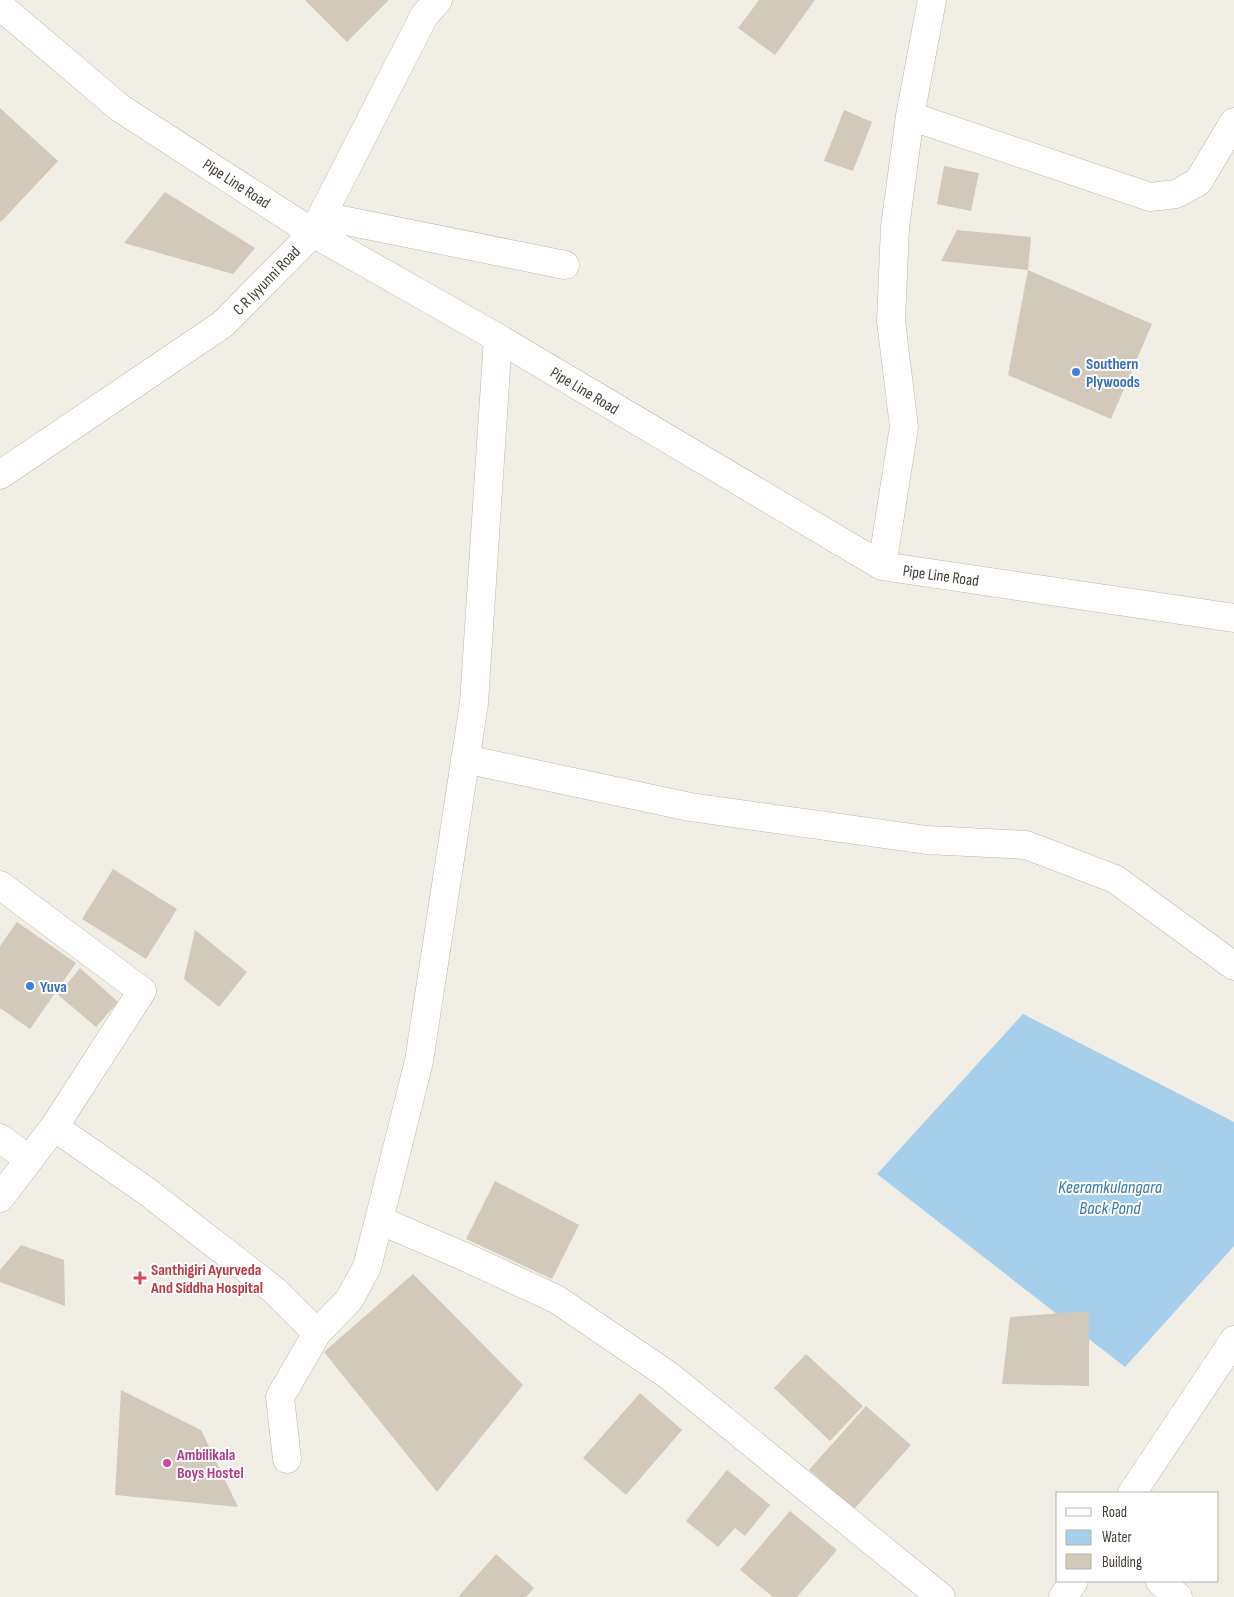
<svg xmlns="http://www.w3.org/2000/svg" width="1234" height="1597" viewBox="0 0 1234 1597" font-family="'Sofia Sans Condensed',sans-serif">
<rect width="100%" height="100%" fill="#f1eee5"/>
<path fill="#a5cfeb" d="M1023 1014 1234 1122V1246L1125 1367 877 1174Z"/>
<path fill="#d2c9bb" d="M305 0H389L347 42Z
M759 0H815L775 55 738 28Z
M0 108 58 161 1 222 0 221Z
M844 110 872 122 853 171 824 161Z
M944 166 979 173 971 211 937 204Z
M165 192 255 248 233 274 124 243Z
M957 230 1031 237 1028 270 941 261Z
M1028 270 1152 324 1111 419 1008 375Z
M113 869 177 909 146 959 82 919Z
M17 922 76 963 30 1029 0 1008V946Z
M195 930 247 972 219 1007 184 979Z
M80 968 118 1002 96 1027 58 995Z
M495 1181 579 1225 552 1279 466 1239Z
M21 1245 64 1260 65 1306 0 1282V1270Z
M413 1274 523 1385 437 1492 324 1352Z
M1089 1311V1386L1002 1384 1010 1317Z
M806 1354 863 1406 830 1441 774 1388Z
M121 1390 201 1430 238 1507 115 1495Z
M640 1393 682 1430 626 1495 583 1458Z
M866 1406 911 1445 854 1509 809 1470Z
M727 1470 770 1505 745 1536 735 1528 718 1547 686 1521Z
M790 1511 837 1550 797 1597H773L740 1570Z
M496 1554 534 1588 526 1597H458Z"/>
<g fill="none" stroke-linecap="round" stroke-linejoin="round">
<g stroke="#bfb8ac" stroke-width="29">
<path id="minor" d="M0 6 120 108 313 233 498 338 882 566 1234 618
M910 116 1150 197 1176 194 1198 182 1234 122
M322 216 565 265
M498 338 474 703 419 1061 379 1220 463 1256 556 1299 668 1375 941 1597
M0 475 223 324 313 233 424 16 438 0
M882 566 904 427 891 321 895 227 910 116 932 0
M465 759 690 807 927 840 1026 845 1115 879 1234 966
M0 885 142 991 54 1127 0 1198
M54 1127 145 1190 274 1290 317 1333 349 1300 367 1267 379 1220
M0 1138 28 1159
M287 1459 280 1397 317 1333
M1132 1493 1234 1340
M1160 1581 1178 1597
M1063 1597 1074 1581"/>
</g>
<use href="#minor" stroke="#fff" stroke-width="28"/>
</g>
<g fill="#3f7fe0" stroke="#fff" stroke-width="2">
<circle cx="1076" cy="372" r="5"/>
<circle cx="30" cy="986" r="5"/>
</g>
<path fill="#e0444e" stroke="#fff" stroke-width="2" d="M137.5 1270.5h5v5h5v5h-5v5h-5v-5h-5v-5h5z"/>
<circle fill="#d1479c" stroke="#fff" stroke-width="2" cx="167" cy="1463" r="5"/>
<g text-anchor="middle" stroke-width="4" stroke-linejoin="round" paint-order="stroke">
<g font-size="16" fill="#443e35" stroke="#fff">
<text transform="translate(237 183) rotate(33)" y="6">Pipe Line Road</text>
<text transform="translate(266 280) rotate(-46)" y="6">C R Iyyunni Road</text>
<text transform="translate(585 390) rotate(31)" y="6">Pipe Line Road</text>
<text transform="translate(941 575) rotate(8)" y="6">Pipe Line Road</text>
</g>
<g font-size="16" font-weight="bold" fill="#366cbe" stroke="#fff" text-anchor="start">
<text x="1086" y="369">Southern<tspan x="1086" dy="18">Plywoods</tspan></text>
<text x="40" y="992">Yuva</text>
</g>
<g font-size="16" font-weight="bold" fill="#be3a42" stroke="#fff" text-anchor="start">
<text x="151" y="1275">Santhigiri Ayurveda<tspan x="151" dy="18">And Siddha Hospital</tspan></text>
</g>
<g font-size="16" font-weight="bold" fill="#b23c85" stroke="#fff" text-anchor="start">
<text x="177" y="1460">Ambilikala<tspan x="177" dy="18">Boys Hostel</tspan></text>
</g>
<g font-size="18" font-style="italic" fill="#3579a8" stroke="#fff">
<text x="1110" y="1193">Keeramkulangara<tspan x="1110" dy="21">Back Pond</tspan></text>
</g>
</g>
<rect x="1056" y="1492" width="162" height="90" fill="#ffffff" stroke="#b4b2ae"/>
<rect x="1066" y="1508" width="25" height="8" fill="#ffffff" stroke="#b4b2ae"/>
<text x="1102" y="1517" font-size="15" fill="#443e35">Road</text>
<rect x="1066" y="1530" width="25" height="15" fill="#a5cfeb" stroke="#b4b2ae"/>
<text x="1102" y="1542" font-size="15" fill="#443e35">Water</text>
<rect x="1066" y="1554" width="25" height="15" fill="#d2c9bb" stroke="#b4b2ae"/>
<text x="1102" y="1567" font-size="15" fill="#443e35">Building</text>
</svg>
